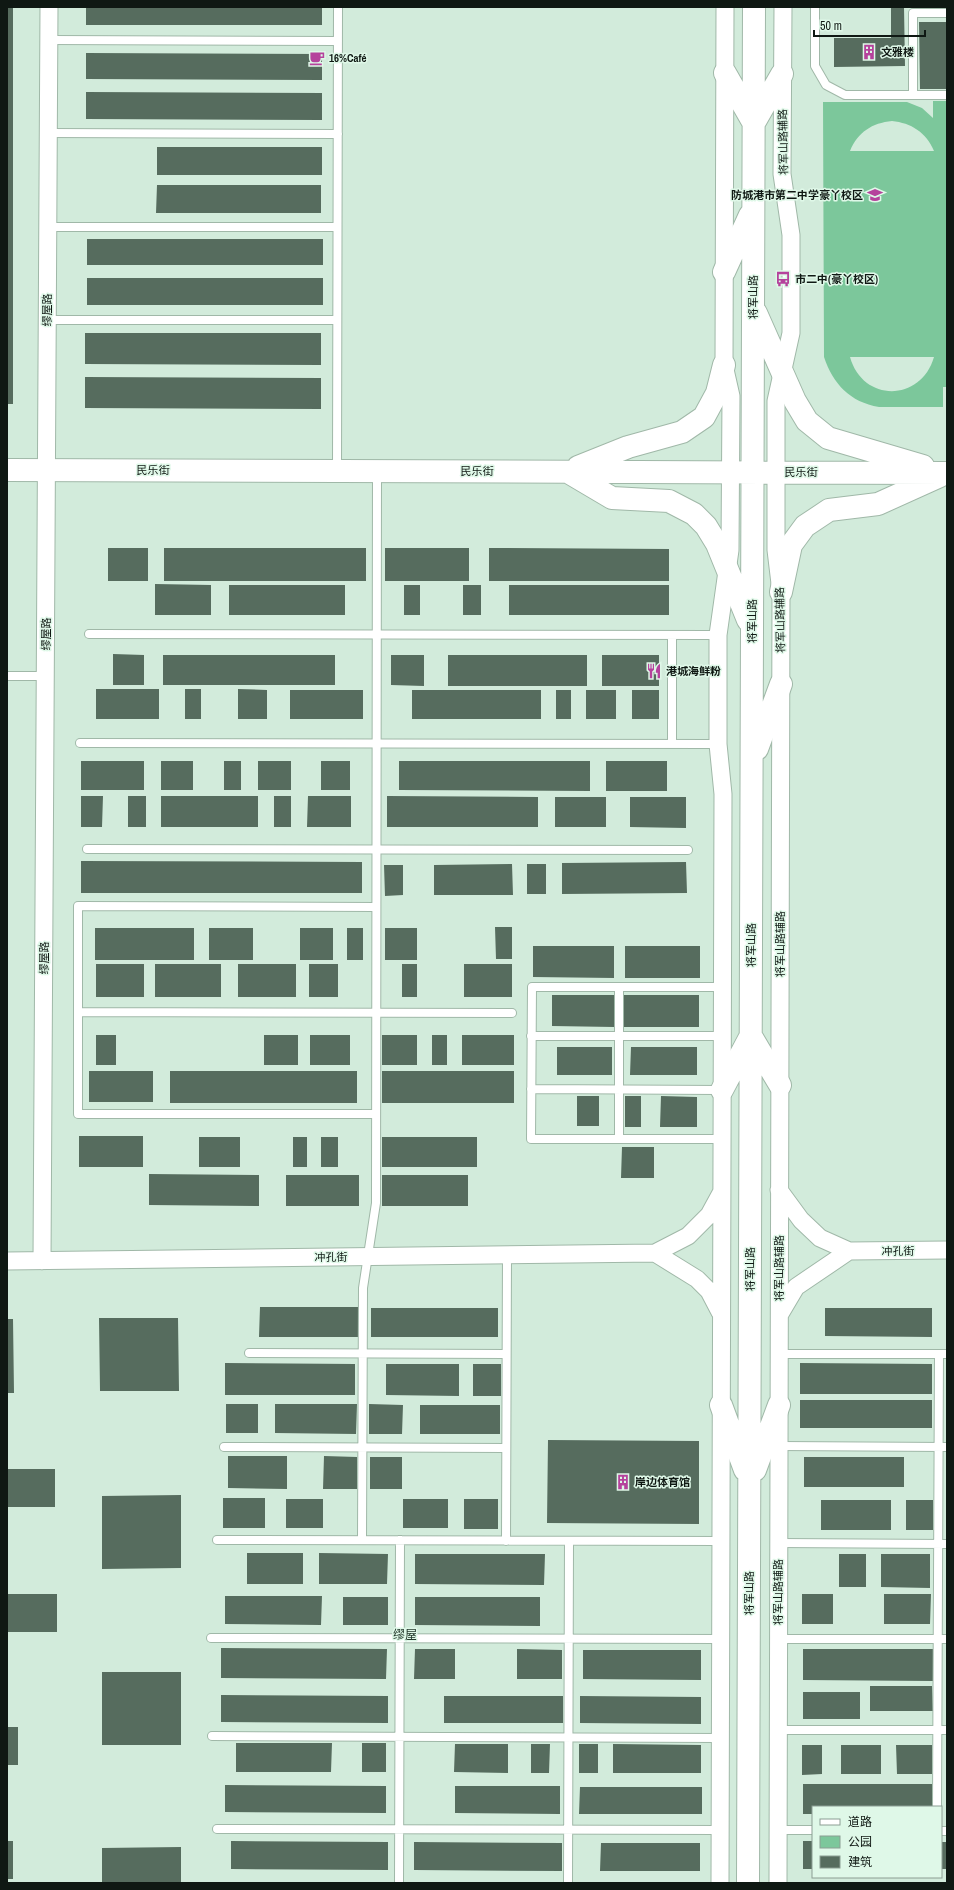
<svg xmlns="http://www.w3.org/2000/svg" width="954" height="1890" viewBox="0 0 954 1890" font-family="'Archivo Narrow','Noto Sans SC',sans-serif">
<rect width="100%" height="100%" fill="#d2ebdb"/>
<path fill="#7cc79b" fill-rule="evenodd" d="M933 101H947V387H943V407H879C850 402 833 384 824 357L823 102H907L922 108 933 118ZM892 121C911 123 926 132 934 151H850C858 132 872 123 892 121ZM850 357H934C921 402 863 403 850 357Z"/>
<path fill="#566c5e" d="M7 7H13V404H7Z
M86 7H322V25H86Z
M891 7H904L905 66 834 67V38H891Z
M919 22H947V89H920Z
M86 53 322 54V80L86 79Z
M86 92 322 93V120L86 119Z
M157 147H322V175H157Z
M157 185H321V213H156Z
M87 239H323V265H87Z
M87 278H323V305H87Z
M85 333H321V365L85 364Z
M85 377 321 378V409L85 408Z
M108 548H148V581H108Z
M164 548H366V581H164Z
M385 548H469V581H385Z
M489 548 669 549V581H489Z
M155 584 211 585V615H155Z
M229 585H345V615H229Z
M404 585H420V615H404Z
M463 585H481V615H463Z
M509 585H669V615H509Z
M113 654 144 655V685H113Z
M163 655H335V685H163Z
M391 655H424V686L391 685Z
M448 655H587V686H448Z
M602 655H659V686H602Z
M96 689H159V719H96Z
M185 689H201V719H185Z
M238 689 267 690V719H238Z
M290 690H363V719H290Z
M412 690H541V719H412Z
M556 690H571V719H556Z
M586 690H616V719H586Z
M632 690H659V719H632Z
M81 761H144V790H81Z
M161 761H193V790H161Z
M224 761H241V790H224Z
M258 761H291V790H258Z
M321 761H350V790H321Z
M399 761H590V791L399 790Z
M606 761H667V791H606Z
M81 796H103L102 827H81Z
M128 796H146V827H128Z
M161 796H258V827H161Z
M274 796H291V827H274Z
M308 796H351V827H307Z
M387 796 538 797V827H387Z
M555 797H606V827H555Z
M630 797H686V828L630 827Z
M81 861 362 862V893H81Z
M686 862 687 893 562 894V863Z
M512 864 513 895H434V865Z
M527 864H546V894H527Z
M384 865H403V895L385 896Z
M495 927H512V959H496Z
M95 928H194V960H95Z
M209 928H253V960H209Z
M300 928H333V960H300Z
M347 928H363V960H347Z
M385 928H417V960H385Z
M533 946H614V978L533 977Z
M625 946H700V978H625Z
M96 964H144V997H96Z
M155 964H221V997H155Z
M238 964H296V997H238Z
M309 964H338V997H309Z
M402 964H417V997H402Z
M464 964H512V997H464Z
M552 995H614V1027L552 1026Z
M624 995H699V1027H624Z
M96 1035H116V1065H96Z
M264 1035H298V1065H264Z
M310 1035H350V1065H310Z
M382 1035H417V1065H382Z
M432 1035H447V1065H432Z
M462 1035H514V1065H462Z
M557 1047H612V1075H557Z
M631 1047H697V1075H630Z
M89 1071H153V1102H89Z
M170 1071H357V1103H170Z
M382 1071H514V1103H382Z
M577 1096H599V1126H577Z
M625 1096H641V1127H625Z
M661 1096 697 1097V1127H660Z
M79 1136H143V1167H79Z
M199 1137H240V1167H199Z
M293 1137H307V1167H293Z
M321 1137H338V1167H321Z
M382 1137H477V1167H382Z
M622 1147H654V1178H621Z
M149 1174 259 1175V1206L149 1205Z
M286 1175H359V1206H286Z
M382 1175H468V1206H382Z
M260 1307H358V1337H259Z
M371 1308H498V1337H371Z
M825 1308H932V1337L825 1336Z
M99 1318H178L179 1391H100Z
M7 1319H13L14 1393H7Z
M225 1363 355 1364V1395H225Z
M800 1363 932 1364V1394H800Z
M386 1364H459V1396L386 1395Z
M473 1364H501V1396H473Z
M800 1400H932V1428H800Z
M226 1404H258V1433H226Z
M275 1404H357L356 1434 275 1433Z
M369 1404 403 1405 402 1434H369Z
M420 1405H500V1434H420Z
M548 1440 699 1441V1524L547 1523Z
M228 1456H287V1489L228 1488Z
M324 1456 357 1457V1489H323Z
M370 1457H402V1489H370Z
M804 1457H904V1487H804Z
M7 1469H55V1507H7Z
M181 1495V1568L102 1569V1496Z
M223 1498H265V1528H223Z
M286 1499H323V1528H286Z
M403 1499H448V1528H403Z
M464 1499H498V1529H464Z
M821 1500H891V1530H821Z
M906 1500H933V1530H906Z
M247 1553H303V1584H247Z
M319 1553 388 1554 387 1584H319Z
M415 1554H545L544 1585 415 1584Z
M839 1554H866V1587H839Z
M881 1554H930V1588L881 1587Z
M7 1594H57V1632H7Z
M802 1594H833V1624H802Z
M884 1594H931L930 1624H884Z
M225 1596H322L321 1625 225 1624Z
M343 1597H388V1625H343Z
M415 1597H540V1626L415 1625Z
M221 1648 387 1649 386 1679 221 1678Z
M415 1649H455V1679H414Z
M517 1649 562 1650V1679H517Z
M803 1649H933V1681L803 1680Z
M583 1650H701V1680L583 1679Z
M102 1672H181V1745H102Z
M870 1686H932L933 1711H870Z
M803 1692H860V1719H803Z
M221 1695 388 1696V1723L221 1722Z
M444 1696H563V1723H444Z
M580 1696 701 1697V1724L580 1723Z
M7 1727H18V1765H7Z
M236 1743H332L331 1772H236Z
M362 1743H386V1772H362Z
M455 1744H508V1773L454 1772Z
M531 1744H550L549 1773H531Z
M579 1744H598V1773H579Z
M613 1744 701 1745V1773H613Z
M802 1745H822V1774L802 1775Z
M841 1745H881V1774H841Z
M896 1745H932V1774H897Z
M803 1784H932V1807H813V1814H803Z
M225 1785 386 1786V1813L225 1812Z
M455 1786H560V1814L455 1813Z
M580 1787H702V1814H579Z
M7 1841H13V1879H7Z
M231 1841 388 1842V1870L231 1869Z
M803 1841H813V1869H803Z
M414 1842 562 1843V1871L414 1870Z
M941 1842H947V1869H941Z
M601 1843H700V1871H600Z
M181 1847V1883H102V1848Z"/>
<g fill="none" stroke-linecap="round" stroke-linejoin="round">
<g stroke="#a0b8a8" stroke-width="10">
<path id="lane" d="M815 7V66L826 85 845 95H947
M49 40 338 41
M913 95V13H947
M48 133 338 134
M48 227H337
M47 320H337
M337 470 338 7
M89 634 718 635
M7 676H45
M80 743 718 744
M672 744V635
M87 849 688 850
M78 1012 512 1013
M531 1036H722
M531 1089 720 1090
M376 1114H78V906L376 907
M619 1139V987
M722 1139H531L532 987H722
M249 1353 506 1354
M779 1354H947
M779 1446 947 1447
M224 1447 506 1448
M217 1540 721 1541
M362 1540 363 1288 376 1203 377 472
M506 1541 507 1255
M779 1543 947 1544
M211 1638 721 1639
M778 1639H947
M778 1730H947
M212 1736 720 1738
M937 1807 939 1354
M217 1829 720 1830
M778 1830H813
M941 1831H947
M399 1883 400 1540
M568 1883 569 1541"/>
</g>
<g stroke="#a0b8a8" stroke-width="19">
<path id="street" d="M779 1190 801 1220 820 1238 849 1251 947 1250
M655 1253 697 1279 709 1291 720 1312
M7 1261 655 1253 688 1236 709 1215 721 1193
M42 1261 49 7
M780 1314 796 1287 849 1251
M720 1883 723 794 718 744V635L730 550 731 396 724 365 725 7
M778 1883 781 592 776 550V401L791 333V235L782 174 783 7"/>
</g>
<g stroke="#a0b8a8" stroke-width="24">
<path id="secondary" d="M725 73 753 122
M754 123 782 74
M724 272 750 215
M756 313 795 401 807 421 828 438 923 466
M578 467 628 447 682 432 704 417 717 393 724 365
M7 470 947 473
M568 472 612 498 669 501 694 514 706 526 717 544 748 620
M781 592 791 545 805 526 829 510 878 504 940 476
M757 749 781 684
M751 1036 780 1085
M722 1090 749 1039
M721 1405 745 1470
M755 1470 779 1405
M748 1883 754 7"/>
</g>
<use href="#lane" stroke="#fff" stroke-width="8"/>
<use href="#street" stroke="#fff" stroke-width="17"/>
<use href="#secondary" stroke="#fff" stroke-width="22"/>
</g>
<defs>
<g id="building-bare" transform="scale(1.2)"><path d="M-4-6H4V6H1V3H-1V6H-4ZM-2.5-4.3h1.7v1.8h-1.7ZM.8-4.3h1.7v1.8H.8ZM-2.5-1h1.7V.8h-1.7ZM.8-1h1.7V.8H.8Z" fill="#b5429c" stroke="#dff8e8" stroke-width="2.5" paint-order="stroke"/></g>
<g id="cafe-bare" transform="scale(1.2)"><path d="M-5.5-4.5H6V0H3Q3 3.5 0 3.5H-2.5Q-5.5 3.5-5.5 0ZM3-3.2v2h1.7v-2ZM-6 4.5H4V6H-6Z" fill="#b5429c" stroke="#dff8e8" stroke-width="2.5" paint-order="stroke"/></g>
<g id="school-bare" transform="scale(1.2)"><path d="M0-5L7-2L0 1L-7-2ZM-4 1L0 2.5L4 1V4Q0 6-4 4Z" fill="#b5429c" stroke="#dff8e8" stroke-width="2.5" paint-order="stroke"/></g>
<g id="bus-bare" transform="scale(1.2)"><path d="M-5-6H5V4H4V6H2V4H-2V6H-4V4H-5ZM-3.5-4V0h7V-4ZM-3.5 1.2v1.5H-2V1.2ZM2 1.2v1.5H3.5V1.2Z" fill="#b5429c" stroke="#dff8e8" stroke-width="2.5" paint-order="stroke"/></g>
<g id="restaurant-bare" transform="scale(1.2)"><path d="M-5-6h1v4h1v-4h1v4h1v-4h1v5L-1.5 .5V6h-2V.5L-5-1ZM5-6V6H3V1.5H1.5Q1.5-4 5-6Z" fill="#b5429c" stroke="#dff8e8" stroke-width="2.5" paint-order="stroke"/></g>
</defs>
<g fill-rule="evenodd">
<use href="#building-bare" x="869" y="52"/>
<use href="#cafe-bare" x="317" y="58"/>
<use href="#school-bare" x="875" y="195"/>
<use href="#bus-bare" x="783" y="279"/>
<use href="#restaurant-bare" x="654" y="671"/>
<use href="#building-bare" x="623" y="1482"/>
</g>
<g text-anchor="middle" stroke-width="3" stroke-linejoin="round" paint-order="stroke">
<g font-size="11" font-weight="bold" fill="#0f1813" stroke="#dff8e8" text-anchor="start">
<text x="881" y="56">文雅楼</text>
<text x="329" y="62">16%Café</text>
<text x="863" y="199" text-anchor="end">防城港市第二中学豪丫校区</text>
<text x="795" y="283">市二中(豪丫校区)</text>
<text x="666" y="675">港城海鲜粉</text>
<text x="635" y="1486">岸边体育馆</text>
</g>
<g font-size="11" fill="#0f1813" stroke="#dff8e8">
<text transform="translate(783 142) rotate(-91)" y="4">将军山路辅路</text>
<text transform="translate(753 297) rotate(-90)" y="4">将军山路</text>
<text transform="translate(47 310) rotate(-90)" y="4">缪屋路</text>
<text x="153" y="474">民乐街</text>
<text x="477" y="475">民乐街</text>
<text x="801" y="476">民乐街</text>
<text transform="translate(780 620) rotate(-91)" y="4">将军山路辅路</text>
<text transform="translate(752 621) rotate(-90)" y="4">将军山路</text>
<text transform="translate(46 634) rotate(-90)" y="4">缪屋路</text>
<text transform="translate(780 944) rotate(-90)" y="4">将军山路辅路</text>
<text transform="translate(751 945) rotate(-90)" y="4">将军山路</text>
<text transform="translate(44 958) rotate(-90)" y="4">缪屋路</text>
<text transform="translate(898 1251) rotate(-1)" y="4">冲孔街</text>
<text transform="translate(331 1257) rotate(-1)" y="4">冲孔街</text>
<text transform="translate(779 1268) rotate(-90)" y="4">将军山路辅路</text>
<text transform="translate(750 1269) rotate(-90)" y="4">将军山路</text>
<text transform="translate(778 1592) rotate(-90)" y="4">将军山路辅路</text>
<text transform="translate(749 1593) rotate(-90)" y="4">将军山路</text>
</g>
<g font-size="12" fill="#24392c" stroke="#dff8e8">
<text x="405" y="1639">缪屋</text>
</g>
</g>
<rect width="954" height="1890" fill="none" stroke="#0f1813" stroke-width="16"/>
<rect x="812" y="1806" width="130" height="72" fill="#dff8e8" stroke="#8c9e93"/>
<rect x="820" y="1819" width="20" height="6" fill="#ffffff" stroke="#8c9e93"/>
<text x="848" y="1826" font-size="12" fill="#0f1813">道路</text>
<rect x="820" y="1836" width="20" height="12" fill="#7cc79b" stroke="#8c9e93"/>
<text x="848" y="1846" font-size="12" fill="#0f1813">公园</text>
<rect x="820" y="1856" width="20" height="12" fill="#566c5e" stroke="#8c9e93"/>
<text x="848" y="1866" font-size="12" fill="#0f1813">建筑</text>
<path d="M814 30v6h111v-6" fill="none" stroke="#0f1813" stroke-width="2"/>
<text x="820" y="30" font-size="12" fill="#0f1813" stroke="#dff8e8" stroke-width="3" paint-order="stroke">50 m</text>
</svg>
